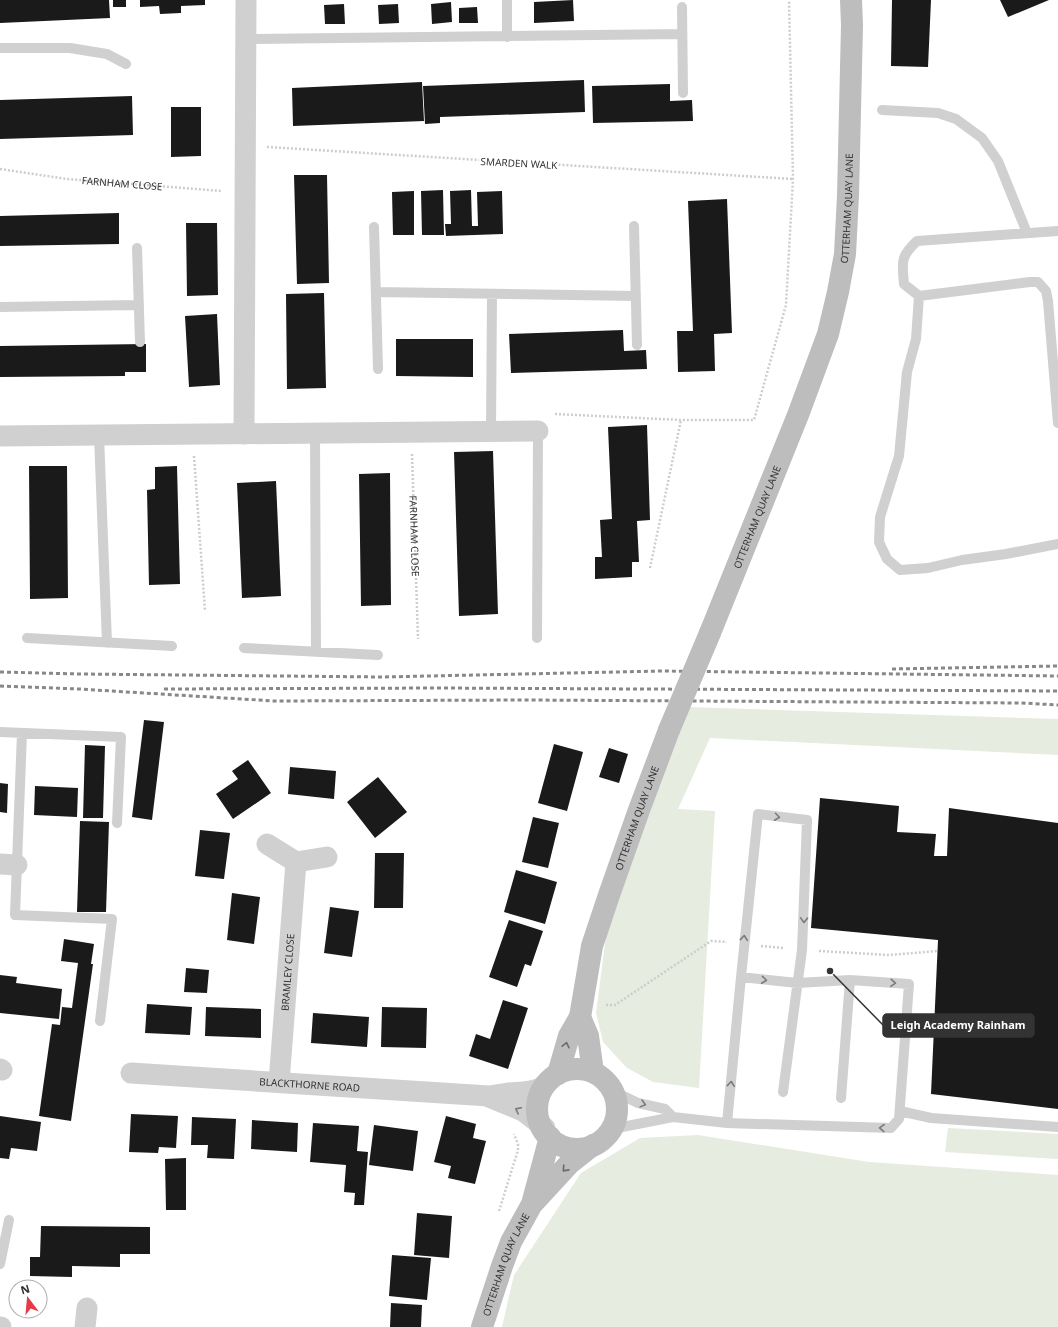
<svg xmlns="http://www.w3.org/2000/svg" width="1058" height="1327" viewBox="0 0 1058 1327" font-family="'Noto Sans',sans-serif">
<rect width="100%" height="100%" fill="#fff"/>
<path fill="#e6ecdf" d="M687 707 1058 719V755L710 738 678 809 715 811 699 1088 653 1082 627 1068 603 1042 596 1013 607 929Z
M948 1128 1058 1134V1159L945 1152Z
M698 1135 869 1162 1058 1175V1327H502L514 1275 581 1173 640 1138Z"/>
<path fill="#1a1a1a" d="M0 0H109L110 18 0 23Z
M113 0H126V7H113Z
M140 0H205V5L181 6V13L160 14 159 6 140 7Z
M573 0 574 21 534 23V2Z
M892 0H931L928 67 891 66Z
M1000 0H1049L1008 17Z
M451 2 452 22 432 24 431 4Z
M344 4 345 24H325L324 5Z
M398 4 399 23 379 24 378 5Z
M477 7 478 23H459V8Z
M584 80 585 112 440 117V123L425 124 423 86Z
M422 82 424 121 293 126 292 88Z
M670 84V101L692 100 693 121 593 123 592 86Z
M132 96 133 135 0 139V100Z
M171 107H201V156L171 157Z
M294 175H327L329 283 297 284Z
M443 190 444 235H422L421 191Z
M471 190 472 226H478L477 192 502 191 503 234 446 236 445 224H451L450 191Z
M414 191V235H393L392 192Z
M727 199 732 333 714 334 715 371 678 372 677 331H693L688 201Z
M119 213V244L0 246V216Z
M186 223H217L218 295 187 296Z
M324 293 326 388 287 389 286 294Z
M217 314 220 385 189 387 185 316Z
M623 330 624 351 646 350 647 369 511 373 509 334Z
M396 339H473V377L396 376Z
M146 344V372H125V376L0 377V346Z
M647 425 650 520 637 521 639 562H632V577L595 579V557H602L600 520 612 519 608 427Z
M493 451 498 614 459 616 454 452Z
M29 466H67L68 598 30 599Z
M177 466 180 584 149 585 147 490 155 489V467Z
M390 473 391 605 361 606 359 474Z
M276 481 281 596 242 598 237 483Z
M144 720 164 722 152 820 132 817Z
M554 744 583 752 567 811 538 803Z
M85 745 105 746 103 818H83Z
M609 748 628 754 619 783 599 777Z
M248 760 271 793 233 819 216 794 238 779 232 771Z
M290 767 336 771 334 799 288 794Z
M378 777 407 812 375 838 347 802Z
M0 783 8 784 7 813 0 812Z
M35 786 78 788 77 817 34 815Z
M820 798 899 806 897 832 936 834 934 856H947L949 808 1058 823V1109L931 1094 938 940 811 928Z
M533 817 559 823 548 868 522 862Z
M80 821 109 822 106 912H77Z
M200 830 230 833 224 879 195 876Z
M375 853H404L403 908H374Z
M516 870 557 882 545 924 504 912Z
M232 893 260 897 254 944 227 940Z
M330 907 359 911 352 957 324 953Z
M509 920 543 931 531 966 525 964 517 987 489 977Z
M64 939 94 944 91 964H93L71 1121 39 1116 52 1024 60 1025 62 1007 72 1008 78 963 61 961Z
M186 968 209 970 207 993 184 992Z
M0 975 17 977 16 983 62 989 59 1019 0 1013Z
M503 1000 528 1008 508 1069 469 1056 476 1034 490 1039Z
M147 1004 192 1007 190 1035 145 1033Z
M206 1007 261 1009V1038L205 1036Z
M382 1007 427 1008 426 1048 381 1047Z
M313 1013 369 1017 367 1047 311 1043Z
M131 1114 178 1116 176 1148 159 1147 158 1153 129 1152Z
M0 1116 41 1122 37 1151 11 1148 9 1159 0 1158Z
M446 1116 476 1124 473 1138 486 1141 475 1184 448 1178 451 1166 434 1162Z
M192 1117 236 1119 234 1159 207 1158 208 1145H191Z
M252 1120 298 1123 297 1152 251 1149Z
M313 1123 359 1126 357 1151 368 1152 364 1205H354L355 1193 344 1192 346 1165 310 1162Z
M374 1125 418 1131 413 1171 369 1165Z
M186 1158V1210H166L165 1159Z
M417 1213 452 1216 449 1258 414 1255Z
M41 1226 150 1227V1254H120V1267L72 1266V1277L30 1276V1257H40Z
M392 1255 431 1258 427 1300 389 1296Z
M391 1303 422 1305 421 1327H390Z"/>
<g fill="none" stroke-linecap="round" stroke-linejoin="round">
<g stroke="#cdcdcd" stroke-width="2.5" stroke-dasharray="2 2" stroke-linecap="butt">
<path d="M267 147 793 179"/>
<path id="s1" d="M0 169 67 179 222 191"/>
<path d="M555 414 681 420H754L786 305 793 179 789 0"/>
<path id="s2" d="M412 454 418 639"/>
<path d="M194 456 205 611"/>
<path d="M650 568 681 420"/>
<path d="M761 946 784 948"/>
<path d="M819 951 889 955 938 951"/>
<path d="M606 1005H615L711 941 727 942"/>
<path d="M499 1211 518 1150V1144L514 1134"/>
</g>
<path stroke="#d0d0d0" stroke-width="10" d="M507 0V37
M682 7 683 93
M245 39 682 34
M0 48H70L107 54 126 64
M882 110 938 113 956 119 982 138 998 161 1027 233
M634 226 637 345
M374 227 378 369
M1058 231 917 241C900 257 902 262 904 284L919 296 1030 282H1038L1046 291 1048 301 1058 423
M137 248 140 342
M376 292 636 296
M919 296 916 339 907 372 899 456 880 517 879 542 887 559 900 570 928 568 962 560 1006 554 1058 544
M0 307 139 305
M491 431 492 294
M315 433 316 651
M99 435 107 643
M27 638 172 646
M537 638 538 431
M244 648 378 655
M0 732 121 737 117 823
M22 733 15 915 112 919 100 1021
M741 977 758 814 807 820 802 950 783 1092
M613 1091 638 1103 665 1109 673 1117
M841 1098 850 980
M900 1111 931 1118 1058 1127
M612 1129 673 1117 727 1123 891 1128 899 1119 909 984 850 980 797 983 741 977 727 1123
M0 1264 9 1220"/>
<g stroke="#d0d0d0" stroke-width="21">
<path d="M244 434 246 0"/>
<path d="M0 436 538 431"/>
<path d="M267 844 296 862 327 857"/>
<path d="M0 864 17 865"/>
<path d="M0 1069 2 1070"/>
<path id="s3" d="M131 1073 489 1096C495 1095 502 1094 508 1093 520 1092 532 1093 543 1087"/>
<path id="s4" d="M279 1082 296 862"/>
<path d="M489 1097 523 1111 545 1128"/>
<path d="M0 1327H1"/>
<path d="M85 1327 87 1308"/>
</g>
<g stroke="#bdbdbd" stroke-width="22">
<path id="s5" d="M710 633 798 415 828 334 838 292 845 254 848 196 852 25 851 0"/>
<path d="M580 1017 588 1036 593 1072"/>
<circle cx="577" cy="1109" r="40"/>
<path id="s6" d="M558 1074 569 1036 580 1017 592 946 609 895 639 810 669 730"/>
<path d="M534 1202 569 1164 593 1145"/>
<path id="s7" d="M482 1327 502 1266 511 1242 532 1204 550 1137"/>
</g>
<path stroke="#888" stroke-width="3" stroke-dasharray="4 3" stroke-linecap="butt" d="M892 669 1058 666
M0 672 80 674 383 677 662 671 1058 676
M0 686 79 689 274 701 527 700 1022 703 1058 705
M164 689 438 688 1058 691"/>
<path stroke="#bdbdbd" stroke-width="22" d="M669 730 710 633"/>
</g>
<defs><path id="oneway-chevron" d="M-2-3.5L2.5 0L-2 3.5" fill="none" stroke-width="1.6" stroke-linecap="round" stroke-linejoin="round"/></defs>
<g stroke="#7a7a7a">
<use href="#oneway-chevron" transform="translate(777 817) rotate(7)"/>
<use href="#oneway-chevron" transform="translate(804 920) rotate(92)"/>
<use href="#oneway-chevron" transform="translate(744 938) rotate(-84)"/>
<use href="#oneway-chevron" transform="translate(764 980) rotate(6)"/>
<use href="#oneway-chevron" transform="translate(893 983) rotate(4)"/>
<use href="#oneway-chevron" transform="translate(731 1084) rotate(-84)"/>
<use href="#oneway-chevron" transform="translate(643 1104) rotate(15)"/>
<use href="#oneway-chevron" transform="translate(518 1110) rotate(-153)"/>
<use href="#oneway-chevron" transform="translate(882 1128) rotate(-178)"/>
</g>
<g stroke="#6a6a6a">
<use href="#oneway-chevron" transform="translate(566 1045) rotate(-77)"/>
<use href="#oneway-chevron" transform="translate(565 1169) rotate(132)"/>
</g>
<g text-anchor="middle" stroke-width="4" stroke-linejoin="round" paint-order="stroke">
<g font-size="10" fill="#333" stroke="#fff">
<text transform="translate(519 163) rotate(3)" y="4">SMARDEN WALK</text>
<text dy="4" stroke="none"><textPath href="#s1" startOffset="123">FARNHAM CLOSE</textPath></text>
<text dy="4" stroke="none"><textPath href="#s5" startOffset="449">OTTERHAM QUAY LANE</textPath></text>
<text dy="4" stroke="none"><textPath href="#s5" startOffset="125">OTTERHAM QUAY LANE</textPath></text>
<text dy="4" stroke="none"><textPath href="#s2" startOffset="82">FARNHAM CLOSE</textPath></text>
<text dy="4" stroke="none"><textPath href="#s6" startOffset="269">OTTERHAM QUAY LANE</textPath></text>
<text dy="4" stroke="none"><textPath href="#s4" startOffset="110">BRAMLEY CLOSE</textPath></text>
<text dy="4" stroke="none"><textPath href="#s3" startOffset="179">BLACKTHORNE ROAD</textPath></text>
<text dy="4" stroke="none"><textPath href="#s7" startOffset="67">OTTERHAM QUAY LANE</textPath></text>
</g>
</g>
<path fill="none" stroke="#333" stroke-width="1.5" d="M830 971L883 1025"/>
<circle fill="#333" stroke="#fff" stroke-width="1.5" cx="830" cy="971" r="4"/>
<rect fill="#333" stroke="#333" stroke-width="1.5" x="883" y="1014" width="151" height="23" rx="4"/>
<g font-size="11" text-anchor="middle" font-weight="bold" fill="#fff">
<text x="958" y="1029">Leigh Academy Rainham</text>
</g>
<g transform="translate(28 1299) rotate(344)"><circle r="19" fill="#ffffff" stroke="#adadad"/>
<path d="M0-3L7 15L0 10L-7 15Z" fill="#e63946"/>
<text y="-6" font-size="11" font-weight="bold" text-anchor="middle" fill="#333333">N</text>
</g>
</svg>
